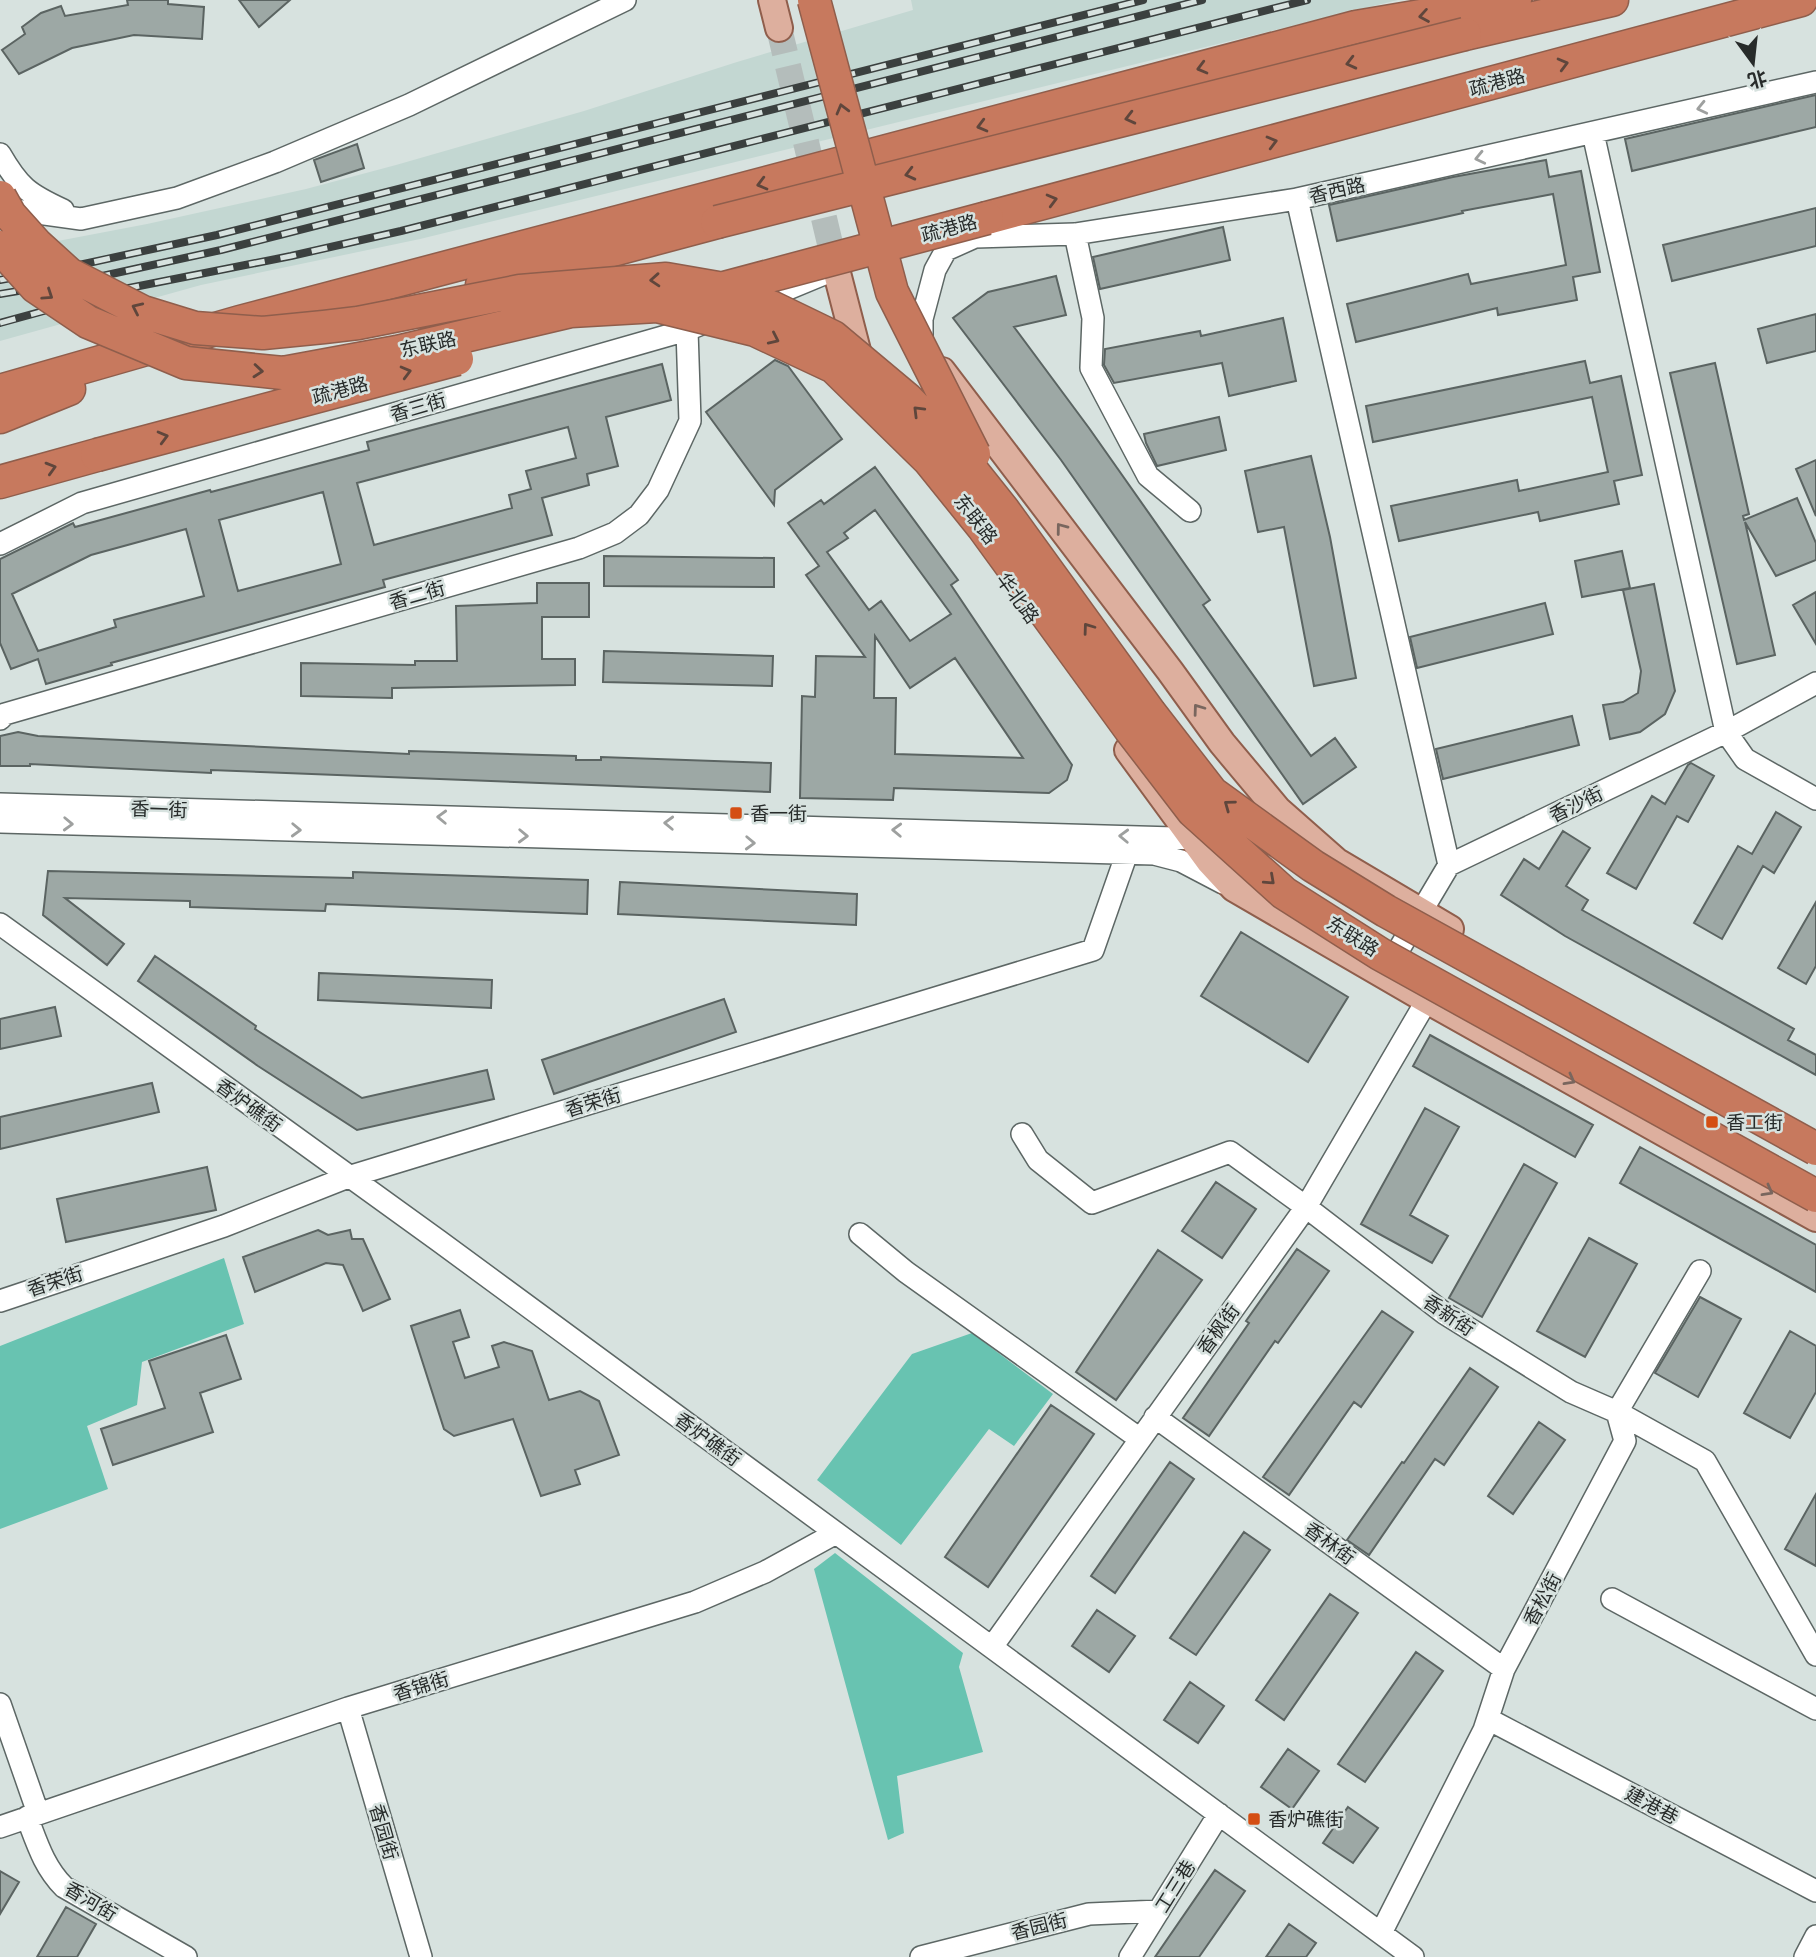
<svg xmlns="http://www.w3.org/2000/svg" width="1816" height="1957" viewBox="0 0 1816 1957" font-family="'PT Sans Narrow','Noto Sans SC',sans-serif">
<rect width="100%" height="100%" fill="#d7e2df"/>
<path fill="#c3d7d2" d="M911 0H1398L420 239 201 285 0 341V252L147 224 306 189 396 165 584 111 737 62 913 10Z"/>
<path fill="#68c3b1" d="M224 1258 244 1324 142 1362 137 1405 87 1426 108 1489 0 1529V1346Z
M972 1333 1053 1394 1014 1446 989 1429 901 1545 817 1480 912 1354Z
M835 1553 963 1653 959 1667 983 1752 897 1776 904 1833 888 1840 814 1569Z"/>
<path fill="#9da8a5" stroke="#5b6462" stroke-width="2" fill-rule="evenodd" d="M127 0H168V4L204 7 202 39 134 35 72 48 19 74 2 50 25 34 22 27 41 13 61 6 65 16 128 5Z
M239 0H290L259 27Z
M1816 95V127L1632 171 1625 139Z
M357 144 364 168 321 182 314 160Z
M1546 160 1549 177 1581 171 1600 272 1573 277 1577 300 1498 315 1497 308 1356 342 1347 304 1468 274 1471 284 1566 265 1553 194 1462 211 1463 213 1337 241 1329 205 1453 177Z
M1816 208V246L1672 281 1663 245Z
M1223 227 1230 260 1100 289 1093 257Z
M1056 276 1066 315 1014 327 1089 428 1210 600 1203 605 1311 756 1335 738 1356 767 1303 804 1061 460 953 318 988 292Z
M1816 314V351L1767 363 1758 329Z
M1283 318 1296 381 1229 396 1222 363 1114 383 1104 365 1105 349 1200 331 1201 336Z
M775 360 788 366 842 439 775 490 774 505 706 412Z
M1585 361 1590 383 1621 376 1642 475 1614 481 1619 504 1540 521 1538 512 1399 541 1391 506 1517 480 1519 491 1608 472 1592 397 1373 442 1366 406Z
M1715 363 1749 514 1743 516 1744 520 1797 498 1816 543V560L1776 576 1745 522 1775 655 1737 664 1670 373Z
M662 364 671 400 606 417 618 466 587 474 589 485 542 498 552 535 383 580 385 587 111 663 112 665 46 684 38 659 11 669 0 643V559L73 523 75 527 210 490 211 492 369 450 367 442ZM568 427 576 458 526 471 531 489 509 495 512 508 374 545 357 483ZM323 492 341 564 238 591 219 520ZM186 529 204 596 114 620 116 627 38 651 12 594 91 555Z
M1219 417 1226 450 1157 466 1146 443 1144 434Z
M1311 456 1330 537 1356 678 1314 686 1284 527 1258 532 1245 471Z
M1816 460V516L1796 469Z
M875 467 958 580 951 585 1072 765 1067 780 1049 793 894 788 893 800 800 798 802 696 815 697 816 656 865 657 806 575 819 566 788 523 821 500 824 504ZM875 510 951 614 910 641 881 601 869 610 827 552 848 538 844 533ZM875 636 910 688 955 658 1023 758 895 754 896 698H874Z
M1622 551 1630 588 1582 597 1575 561Z
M604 556 774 558V587L604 586Z
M537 583H589V617H542V659H575V685L392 688V698L301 696V663L415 665V661H457L456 606 537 603Z
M1654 584 1675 691 1665 714 1640 732 1610 739 1603 705 1623 702 1638 693 1641 671 1623 590Z
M1816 592V644L1793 605Z
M1545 603 1553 634 1417 668 1410 637Z
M604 651 773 656 772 686 603 682Z
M1572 716 1579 745 1443 779 1436 749Z
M18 732 38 736 409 754V751L576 756V760H601V757L771 763 770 792 211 770V773L30 764V766H0V736Z
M1691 763 1714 776 1688 822 1677 816 1636 889 1607 873 1652 796 1665 804 1688 765Z
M1776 812 1801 827 1774 873 1763 866 1722 939 1694 923 1738 846 1752 854Z
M1563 831 1590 848 1566 886 1588 900 1582 910 1794 1029 1788 1040 1816 1055V1075L1565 936 1501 895 1524 859 1539 869Z
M48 871 353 878V872L588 880 587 914 326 904 325 911 190 907V901L65 898 124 944 107 965 43 915Z
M620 882 857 894 856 925 618 914Z
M1816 902V966L1806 984 1778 968Z
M1241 932 1348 997 1308 1062 1201 996Z
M155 956 256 1026 255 1029 362 1098 487 1070 494 1099 357 1130 258 1066 138 981Z
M319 973 492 980 491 1008 318 1000Z
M724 999 736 1032 554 1094 542 1060Z
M55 1007 61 1036 0 1049V1019Z
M1430 1035 1593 1125 1575 1157 1413 1066Z
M152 1083 159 1112 0 1149V1117Z
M1425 1108 1459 1127 1410 1215 1448 1236 1432 1263 1361 1224Z
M1640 1147 1816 1245V1292L1620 1183Z
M1524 1164 1557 1183 1482 1317 1449 1298Z
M207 1167 216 1210 66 1242 57 1199Z
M1216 1182 1256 1209 1222 1258 1182 1231Z
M318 1230 328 1235 350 1230 352 1239H363L390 1299 363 1311 343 1265 326 1263 255 1292 243 1257Z
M1589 1238 1637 1264 1585 1357 1537 1331Z
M1297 1249 1329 1271 1278 1343 1275 1341 1209 1436 1183 1418 1249 1323 1246 1321Z
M1158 1250 1202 1280 1116 1400 1076 1372Z
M1700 1297 1741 1319 1698 1397 1655 1373Z
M460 1310 469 1337 453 1342 465 1378 499 1367 492 1346 504 1342 532 1351 549 1400 580 1391 599 1401 619 1455 575 1470 580 1484 541 1496 513 1419 454 1436 444 1429 411 1326Z
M1382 1311 1413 1332 1361 1407 1354 1402 1289 1495 1263 1477Z
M1790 1331 1816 1346V1392L1790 1438 1744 1413Z
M226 1335 241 1379 200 1393 213 1432 113 1465 101 1429 165 1408 149 1361Z
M1470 1368 1498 1387 1444 1465 1435 1459 1369 1555 1347 1540 1402 1462 1404 1463Z
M1051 1405 1094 1434 988 1587 945 1557Z
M1539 1422 1565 1440 1513 1514 1488 1496Z
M1170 1462 1194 1479 1115 1593 1091 1576Z
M1816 1494V1566L1785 1549Z
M1244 1532 1270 1550 1196 1655 1170 1638Z
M1330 1594 1358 1613 1284 1720 1256 1700Z
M1097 1610 1135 1636 1109 1672 1072 1646Z
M1416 1652 1443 1671 1365 1782 1338 1764Z
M1190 1682 1224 1706 1198 1743 1164 1720Z
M1288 1749 1319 1771 1292 1809 1261 1787Z
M1348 1807 1378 1828 1353 1863 1323 1843Z
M1215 1870 1245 1891 1199 1957H1155Z
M0 1871 19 1882 0 1914Z
M66 1907 96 1924 77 1957H37Z
M1289 1924 1316 1943 1306 1957H1266Z"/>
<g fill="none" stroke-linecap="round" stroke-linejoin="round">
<path stroke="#b4bdbb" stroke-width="26" stroke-dasharray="26 13" stroke-linecap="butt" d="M779 28 836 269"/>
<g stroke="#5d6765" stroke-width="24">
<path id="minor" d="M1593 133 1726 732 1745 759 1816 799
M0 154C19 187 28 194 63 210
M1297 199 1449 865
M0 208 81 219 177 198 275 162 409 105 625 0
M1075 234 1093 318 1091 368 1148 476 1190 511
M754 303 824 274
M922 339V319L935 270 946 250 975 237 1075 234 1297 199 1816 82
M0 544 82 503 687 330 714 319
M0 719 5 714 579 548 615 533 639 515 658 490 690 421 687 330
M0 804 1278 841
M0 822 1154 854 1181 861 1223 883
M0 924 439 1241 1413 1957
M1386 971 1449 865 1726 732 1816 683
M1022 1134 1038 1160 1092 1203 1230 1152 1306 1207 1444 1313 1571 1392 1617 1412 1705 1461 1816 1655
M860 1234 906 1272 1140 1439
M0 1301 224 1226 348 1177 1093 950 1127 853
M1155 1417 1504 1669
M1612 1599 1816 1709
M992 1647 1306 1207 1427 1000
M0 1704 38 1813
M348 1708 421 1957
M1488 1719 1816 1891
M27 1817C37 1843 44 1867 64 1887L186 1957
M0 1827 348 1708 695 1602 765 1572 836 1533
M1381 1933 1484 1730 1504 1669 1625 1441 1617 1412 1700 1271
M921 1957 1089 1914 1159 1911
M1130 1957 1219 1814
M1805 1957 1816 1936"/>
</g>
<g stroke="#8f5e4c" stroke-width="30">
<path id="major" d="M772 0 779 28
M836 269 861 366
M942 371 1170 671 1222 743 1278 810 1337 862 1450 929
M1128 750 1210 862 1234 888 1427 1000 1816 1218"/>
</g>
<g stroke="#8f5e4c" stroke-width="35">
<path id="highway" d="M1465 34 1612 0
M987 218 1801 0
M482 285 717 222
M0 391 240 322 1356 27 1515 0
M0 417 69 389
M0 482 97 455"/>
</g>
<use href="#minor" stroke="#fff" stroke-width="21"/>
<use href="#major" stroke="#ddaf9e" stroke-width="26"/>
<use href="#highway" stroke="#c7795e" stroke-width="32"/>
<g stroke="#3b403f" stroke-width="8">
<path id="rail" d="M0 280 79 265 217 235 1143 0
M0 294 84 280 221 250 1202 0
M0 323 124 289 291 256 401 231 1307 0"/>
</g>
<use href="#rail" stroke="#d7e2df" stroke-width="5" stroke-dasharray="16" stroke-linecap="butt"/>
<g stroke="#8f5e4c" stroke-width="35" stroke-linecap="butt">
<path id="highway-bridge" d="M814 0 892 292 974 454
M0 197 10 215 36 244 69 274 143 312 195 328 263 333 324 327 358 323 520 291 666 279 718 288 771 307 833 337 907 399 949 442 1004 511 1150 713 1212 793 1313 866 1386 911 1816 1149
M717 222 1465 34
M0 247 36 287 88 322 186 363 283 373 397 352 571 311 657 306 755 330 834 367 929 460 983 527 1130 729 1193 811 1284 893 1380 954 1816 1196
M717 290 987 218
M97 455 457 359"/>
</g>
<use href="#highway-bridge" stroke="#c7795e" stroke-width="32"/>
</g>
<defs><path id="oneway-chevron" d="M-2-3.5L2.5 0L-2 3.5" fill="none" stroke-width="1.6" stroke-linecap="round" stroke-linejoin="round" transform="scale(1.75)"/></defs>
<g stroke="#5f463c">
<use href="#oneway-chevron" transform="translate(1424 16) rotate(170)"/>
<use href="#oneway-chevron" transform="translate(1351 63) rotate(166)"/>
<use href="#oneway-chevron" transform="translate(1563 64) rotate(-15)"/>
<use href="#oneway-chevron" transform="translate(1202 68) rotate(165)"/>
<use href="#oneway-chevron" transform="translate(842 109) rotate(-105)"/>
<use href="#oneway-chevron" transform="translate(1130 118) rotate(166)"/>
<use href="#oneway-chevron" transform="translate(982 126) rotate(165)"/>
<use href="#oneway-chevron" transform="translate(1272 142) rotate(-15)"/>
<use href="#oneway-chevron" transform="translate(910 174) rotate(166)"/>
<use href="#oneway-chevron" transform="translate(762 184) rotate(165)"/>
<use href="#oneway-chevron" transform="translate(1052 200) rotate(-15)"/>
<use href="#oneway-chevron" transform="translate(655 280) rotate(176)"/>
<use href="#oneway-chevron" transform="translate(48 295) rotate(34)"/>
<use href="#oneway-chevron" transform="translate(137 308) rotate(-155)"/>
<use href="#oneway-chevron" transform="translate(774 339) rotate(25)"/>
<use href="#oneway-chevron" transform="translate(258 371) rotate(5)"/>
<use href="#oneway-chevron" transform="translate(406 372) rotate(-15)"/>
<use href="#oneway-chevron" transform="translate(918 411) rotate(-135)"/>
<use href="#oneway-chevron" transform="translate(163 437) rotate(-15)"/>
<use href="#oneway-chevron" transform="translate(51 468) rotate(-16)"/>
<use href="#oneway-chevron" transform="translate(1088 628) rotate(-126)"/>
<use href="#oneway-chevron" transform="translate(1229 805) rotate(-144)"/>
<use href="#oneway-chevron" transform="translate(1270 880) rotate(42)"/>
</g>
<g stroke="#9ea09f">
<use href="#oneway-chevron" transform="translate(1702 108) rotate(167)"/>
<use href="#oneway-chevron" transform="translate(1480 158) rotate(167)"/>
<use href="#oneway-chevron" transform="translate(442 817) rotate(-178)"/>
<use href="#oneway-chevron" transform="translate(669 823) rotate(-178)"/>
<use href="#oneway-chevron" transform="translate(68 824) rotate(2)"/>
<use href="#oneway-chevron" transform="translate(296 830) rotate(2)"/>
<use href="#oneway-chevron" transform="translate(897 830) rotate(-178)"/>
<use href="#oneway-chevron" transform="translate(523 836) rotate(2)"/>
<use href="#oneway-chevron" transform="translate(1124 836) rotate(-178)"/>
<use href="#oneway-chevron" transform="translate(750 843) rotate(2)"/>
</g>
<g stroke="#79665e">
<use href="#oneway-chevron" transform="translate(1061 528) rotate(-127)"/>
<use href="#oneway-chevron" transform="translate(1198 709) rotate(-126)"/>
<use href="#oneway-chevron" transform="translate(1570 1080) rotate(29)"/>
<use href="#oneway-chevron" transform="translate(1768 1191) rotate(29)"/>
</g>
<g fill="#d44e13" stroke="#d7e2df" stroke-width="2.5">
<rect x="729" y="806" width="14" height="14" rx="3.5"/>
<rect x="1705" y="1115" width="14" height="14" rx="3.5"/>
<rect x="1247" y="1812" width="14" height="14" rx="3.5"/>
</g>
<g text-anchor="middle" stroke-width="5" stroke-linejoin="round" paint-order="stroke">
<g font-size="19" fill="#272b2a" stroke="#d7e2df">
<text transform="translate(1497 82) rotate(-15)" y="7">疏港路</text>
<text transform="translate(1337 190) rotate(-13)" y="7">香西路</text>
<text transform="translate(949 228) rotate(-15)" y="7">疏港路</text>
<text transform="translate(428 344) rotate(-13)" y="7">东联路</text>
<text transform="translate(340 390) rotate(-15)" y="7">疏港路</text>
<text transform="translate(418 407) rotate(-16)" y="7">香三街</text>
<text transform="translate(976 519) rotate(52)" y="7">东联路</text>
<text transform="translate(417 595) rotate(-16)" y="7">香二街</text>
<text transform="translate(1018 598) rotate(54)" y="7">华北路</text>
<text transform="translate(1576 804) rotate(-26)" y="7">香沙街</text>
<text transform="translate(159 809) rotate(2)" y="7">香一街</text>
<text transform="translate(1353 936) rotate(32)" y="7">东联路</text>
<text transform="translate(593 1102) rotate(-17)" y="7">香荣街</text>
<text transform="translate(249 1105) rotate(36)" y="7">香炉礁街</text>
<text transform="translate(55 1281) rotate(-18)" y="7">香荣街</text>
<text transform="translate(1449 1315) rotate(34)" y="7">香新街</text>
<text transform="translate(1218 1329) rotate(-54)" y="7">香枫街</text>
<text transform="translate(708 1439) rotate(36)" y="7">香炉礁街</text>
<text transform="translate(1330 1543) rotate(36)" y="7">香林街</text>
<text transform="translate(1542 1599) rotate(-62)" y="7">香松街</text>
<text transform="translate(421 1686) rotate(-17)" y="7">香锦街</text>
<text transform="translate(1652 1805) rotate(28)" y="7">建港巷</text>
<text transform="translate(384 1832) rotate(74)" y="7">香园街</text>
<text transform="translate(1175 1886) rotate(-58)" y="7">工三巷</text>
<text transform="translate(91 1901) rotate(31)" y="7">香河街</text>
<text transform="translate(1039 1926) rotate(-14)" y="7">香园街</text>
</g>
<g font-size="19" fill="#272b2a" stroke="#d7e2df" text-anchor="start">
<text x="750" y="820">香一街</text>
<text x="1726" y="1129">香工街</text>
<text x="1268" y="1826">香炉礁街</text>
</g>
</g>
<g transform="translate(1753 63) rotate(165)" stroke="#d7e2df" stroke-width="5" paint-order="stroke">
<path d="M0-5L12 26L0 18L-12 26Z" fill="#272b2a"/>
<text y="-10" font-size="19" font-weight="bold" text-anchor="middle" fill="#272b2a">北</text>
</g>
</svg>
